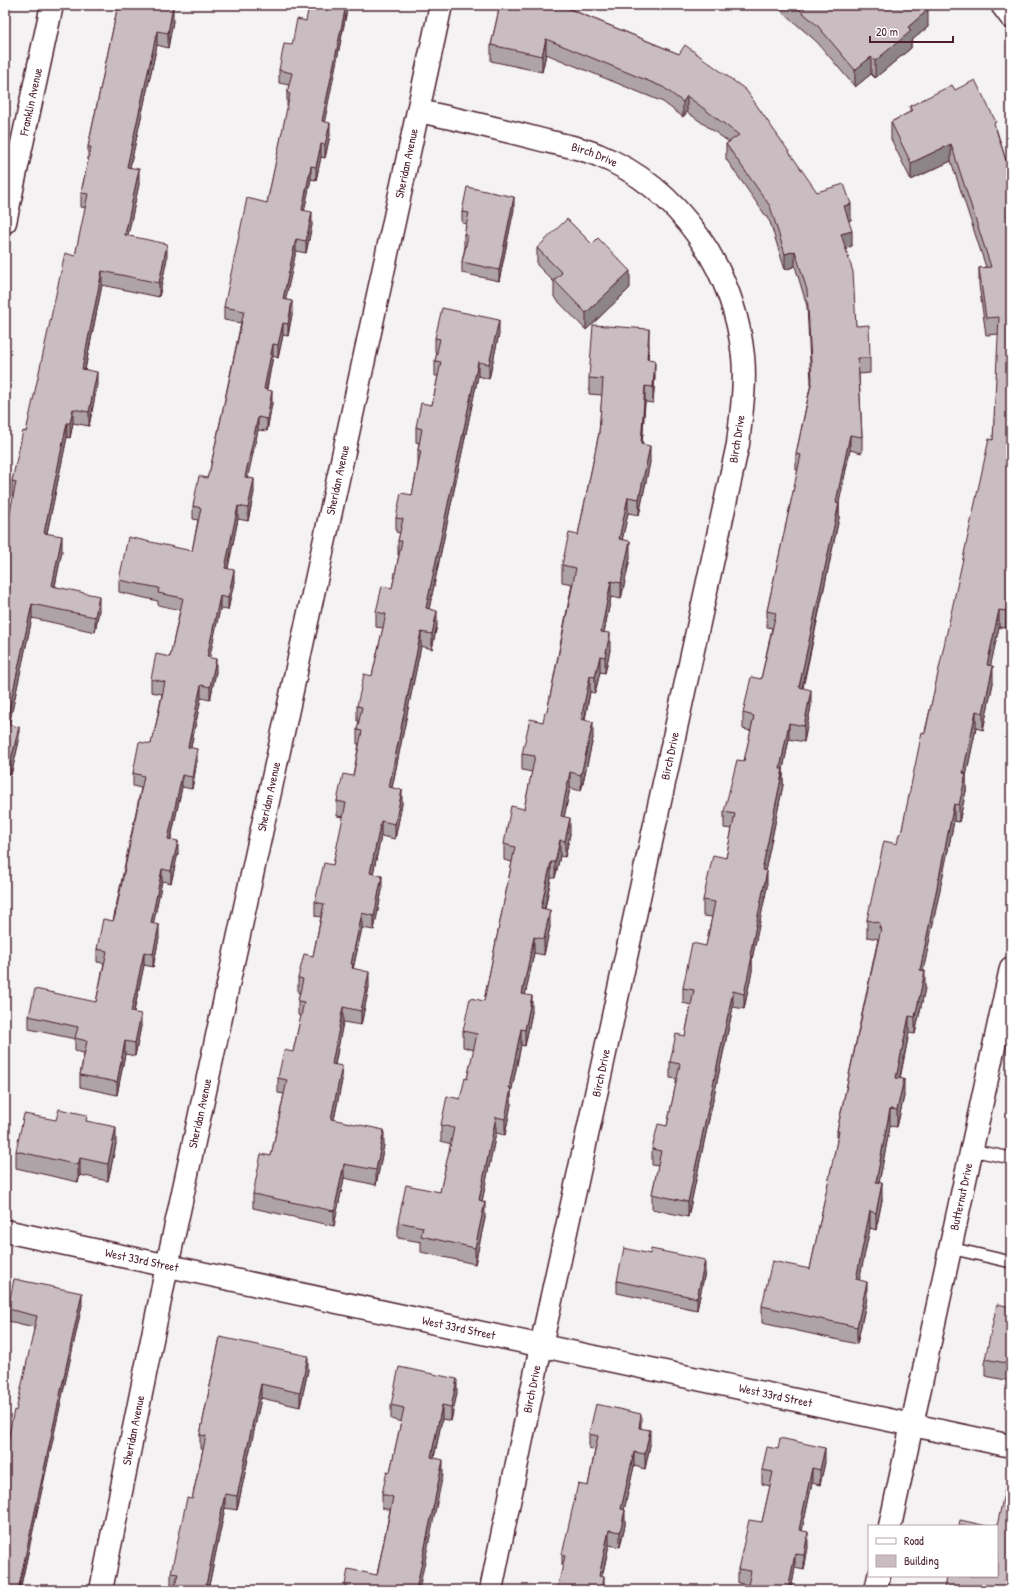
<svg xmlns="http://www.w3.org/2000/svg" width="1016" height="1595" viewBox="0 0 1016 1595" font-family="'Patrick Hand',sans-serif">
<rect width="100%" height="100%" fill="#f4f2f2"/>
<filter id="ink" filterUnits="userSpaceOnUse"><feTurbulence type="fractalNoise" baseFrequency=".025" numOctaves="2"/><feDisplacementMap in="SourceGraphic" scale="8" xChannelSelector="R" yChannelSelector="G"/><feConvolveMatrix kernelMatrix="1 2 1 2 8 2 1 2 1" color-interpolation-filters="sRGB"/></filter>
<g filter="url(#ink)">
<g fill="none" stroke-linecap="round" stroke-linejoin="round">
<g stroke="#4a1f2b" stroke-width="14">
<path id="lane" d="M971 1150 1011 1158
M950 1248 1011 1262"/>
</g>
<g stroke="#4a1f2b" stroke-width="25">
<g id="street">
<path d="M1002 5 1011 17"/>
<path id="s1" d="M419 111C461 120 504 130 546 141 563 145 582 148 598 155 680 188 734 270 743 356 746 385 741 415 738 444L541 1346 491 1590"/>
<path id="s2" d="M5 222 52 5"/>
<path id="s3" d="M5 1231 1011 1446"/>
<path id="s4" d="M890 1526 1011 968"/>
<path id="s5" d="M101 1590 167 1266 441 5"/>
<path d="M876 1590 879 1576"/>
</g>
</g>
<use href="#lane" stroke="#fff" stroke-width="11"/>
<use href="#street" stroke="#fff" stroke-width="22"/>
</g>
<path fill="#aea3a6" stroke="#4a1f2b" d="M118 5 173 21 168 48 157 45 130 167 139 184 128 235 167 258 159 297 102 285 85 370 97 386 89 426 73 423 70 438 67 437 47 533 62 551 55 586 99 610 95 632 32 618 9 725 19 741 11 775 5 773V538L14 496H12V481L75 256 86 208 81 207V193L88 160V147Z
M348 5 324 122 330 135 325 158 321 157 316 180 311 179 304 210 312 225 306 253 296 251 285 300 292 314 288 336 283 335 278 358 273 356 267 389 272 403 267 431 258 430 247 478 254 492 248 521 238 519 228 568 234 582 228 610 220 609 209 657 216 672 210 700 201 698 191 747 197 761 192 789 182 787 171 839 178 853 171 883 162 881 153 924 159 938 153 967 144 965 134 1012 141 1026 135 1056 125 1054 117 1095 80 1087V1075L84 1053 75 1051V1039L29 1029V1016L96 1002 104 963 97 962V949L113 921 141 788 133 786V773L151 744 153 739 162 694 151 692V679L170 657 180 610 158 605V601L119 592V580L192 551 198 520 193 519V506L207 478 210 470 241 323 224 320V307L267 203 288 106H287V93L289 85 279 83V70L292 45 306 21Z
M500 5H565V7L679 54 817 192 851 220H848L852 246 846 248 856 326 870 358V373L859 374 862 437V453L850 450 839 502V518L803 688 811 706 804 742 789 739 783 769V785L765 871 767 887 752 959V971L744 1009 733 1007 688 1217 652 1209V1194L658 1166 652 1165V1149L667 1126 677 1079 670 1078V1062L685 1036 691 1005 683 1003V988L706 946 712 917 703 916V900L726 858 732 829 724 828V812L744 761 751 731 743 729V713L761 679 772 628 767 627V611L798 470H796V454L811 383 807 306 795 266 785 270 770 222 726 159V144L729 142 687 112 683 117 663 102 546 54 542 72 491 61V45Z
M779 5H924L928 27 911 41V48L875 78 871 74 855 87 817 42 779 9Z
M955 90 996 128 1009 170 1006 628 999 627 990 666 993 683 983 730 976 728 966 776V791L959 822 954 821 923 970 925 988 915 1034 909 1033 900 1079 904 1096 897 1127 890 1126 879 1182 882 1200 876 1230 870 1228 859 1280 867 1298 857 1344 762 1323V1306L810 1269 837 1141V1131L878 939 867 937V920L901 834 993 440 999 334 986 335 979 285V268L986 267 951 161 911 180 891 139V122L910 112V106Z
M514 209 499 281 462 273V262L465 247H464V235L466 224 462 223V212Z
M537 248 630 288 586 330 554 297V282L537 265Z
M499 334 489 379 478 376 429 609 437 625 432 649 421 646 410 699 392 788 402 804 395 839 381 836 373 874 382 890 374 930 362 928 353 969 369 987 361 1025 343 1022 335 1065 342 1080 334 1120 384 1145 376 1185 344 1178 334 1226 253 1208V1194L271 1156 284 1094 278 1093V1078L293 1052 301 1016 298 1015V1001L300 993H298V978L313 956 321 917 315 916V902L333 865 344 817 337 816V801L353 776 359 744H357V730L359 721H357V706L372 676 383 628 376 627V612L392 588 399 555H398V541L400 533 396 532V518L412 495 418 465V450L419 443 416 442V427L432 405 438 376H435V361L437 353 435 352V338Z
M649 345 648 359 655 376 653 403 645 402 642 444 650 462 639 515 628 513 622 540 630 558 621 599 611 597 604 632 610 650 605 673 600 672 595 693 590 692 585 720 593 738 581 791 570 788 564 817 570 834 565 857 560 856 555 878H551L545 909 550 927 544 955 534 953 525 995 532 1012 525 1046 521 1045 511 1093V1104L505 1135 496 1133 482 1201 485 1218 475 1264 421 1252V1242L398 1238V1222L440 1192 451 1144 441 1141V1125L460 1099 467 1079 474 1050 463 1047V1031L484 1001 512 862 504 860V844L524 809 532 772 522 770V754L543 722 547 712 572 584 562 582V565L578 535 599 433 602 395 589 394V378Z
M56 1120 87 1121 116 1144 108 1181 80 1175 78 1182 16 1168V1151Z
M705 1272 697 1310 617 1293V1281Z
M82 1305 20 1590H5L34 1327 8 1321V1309Z
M1011 1307V1381L985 1376V1359Z
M220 1337 308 1370 300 1407 261 1398 237 1510 225 1508 208 1590H174L175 1588 171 1587V1573L192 1499 203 1449H200V1435Z
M457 1393 451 1421 442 1419 434 1458 443 1474 377 1575 390 1510 382 1508V1494L390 1472 401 1422 391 1419V1405Z
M641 1428 650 1445 645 1469 634 1466 624 1510 625 1525 620 1547 609 1545 602 1577 604 1590 562 1566V1555L588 1486 595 1450 589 1448V1434Z
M825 1462 820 1485 812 1483 802 1531 808 1547 804 1570 795 1568 791 1590H747L748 1585 738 1583V1569L762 1522 770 1486 762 1484V1470Z"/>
<path fill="#8d8487" stroke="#4a1f2b" d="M346 5H348L322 134V121Z
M173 6V21L168 48V33Z
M928 10V27L911 41V48L875 78V61L908 27Z
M157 31V45L127 181V167Z
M546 39V54L542 72V56Z
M871 57V74L855 87V70Z
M687 96V112L683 117V102Z
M330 123V135L325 158V145Z
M321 144V157L316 180V167Z
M951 144V161L911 180V163Z
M311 166V179L302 222V210Z
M139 169V184L125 249V235Z
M514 197V209L499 281V270Z
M851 204V220L844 222V206Z
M312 212V225L306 253V241Z
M852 231V246L841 250V234Z
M296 239V251L283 312V299Z
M167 244V258L159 297V283Z
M795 251V266L785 270V254Z
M102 271V285L82 383V369Z
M630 271V288L586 330V313Z
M292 301V314L288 336V324Z
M499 320V334L489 379V364Z
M283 323V335L278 358V345Z
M649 329V345L647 375V359Z
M273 344V356L264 402V389Z
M655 360V376L653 403V387Z
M478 362V376L426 623V608Z
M97 372V386L89 426V412Z
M645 386V402L641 460V444Z
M272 391V403L267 431V419Z
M73 409V423L70 438V423Z
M258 417V430L245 490V477Z
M67 423V437L44 547V533Z
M850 435V450L836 517V502Z
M650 446V462L639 515V499Z
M254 479V492L248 521V508Z
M628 497V513L619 555V539Z
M839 503V518L799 703V687Z
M238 506V519L225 581V568Z
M62 536V551L52 600V586Z
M630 541V558L621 599V583Z
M234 570V582L228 610V598Z
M611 581V597L601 648V632Z
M1011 586V603L1006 628V611Z
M99 596V610L95 632V617Z
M220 596V609L207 670V657Z
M32 604V618L6 739V724Z
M999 610V627L987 682V665Z
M437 611V625L432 649V634Z
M421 632V646L389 802V787Z
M610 633V650L605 673V657Z
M600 656V672L595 693V677Z
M216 659V672L210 700V687Z
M993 666V683L983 730V713Z
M590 676V692L581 735V719Z
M201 685V698L188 760V747Z
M811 690V706L804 742V726Z
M976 711V728L966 776V791L959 822V805L963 773Z
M593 722V738L581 791V775Z
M789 723V739L780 784V769Z
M19 727V741L11 775V760Z
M197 749V761L192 789V777Z
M783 769V785L762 886V870Z
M570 772V788L561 833V816Z
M182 775V787L168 851V839Z
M402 790V804L395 839V824Z
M954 804V821L920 987V970Z
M570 818V834L565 857V841Z
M381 821V836L370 888V873Z
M560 840V856L555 878V862Z
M178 841V853L171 883V871Z
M551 862V878L541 925V908Z
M162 869V881L151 936V923Z
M767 871V887L752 959V971L744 1009V994L750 955Z
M382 876V890L374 930V916Z
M550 910V927L544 955V939Z
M362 913V928L353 969V979L351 964Z
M159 925V938L153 967V954Z
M534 937V953L522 1010V994Z
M144 952V965L131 1024V1012Z
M925 971V988L915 1034V1017Z
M369 972V987L361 1025V1011Z
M733 991V1007L688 1217V1202Z
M532 996V1012L525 1046V1030Z
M343 1007V1022L332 1079V1064Z
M141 1014V1026L135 1056V1043Z
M909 1016V1033L896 1095V1078Z
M521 1029V1045L511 1093V1104L505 1135V1119L509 1088Z
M125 1041V1054L117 1095V1082Z
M342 1066V1080L331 1134V1119Z
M904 1079V1096L897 1127V1110Z
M890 1109V1126L876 1199V1182Z
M496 1117V1133L479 1216V1200Z
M116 1127V1144L108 1181V1164Z
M384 1130V1145L376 1185V1170Z
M80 1158V1175L78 1182V1165Z
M344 1164V1178L334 1226V1211Z
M882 1183V1200L876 1230V1213Z
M485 1202V1218L475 1264V1248Z
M870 1211V1228L856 1296V1279Z
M705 1260V1272L697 1310V1298Z
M867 1282V1298L857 1344V1327Z
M82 1293V1305L20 1590H18Z
M308 1356V1370L300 1407V1393Z
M457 1379V1393L451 1421V1407Z
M261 1384V1398L237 1510V1496Z
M442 1405V1419L431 1471V1457Z
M641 1414V1429L639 1428Z
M650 1430V1445L645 1469V1454Z
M825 1448V1462L820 1485V1470Z
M634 1452V1466L621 1524V1509Z
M443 1460V1474L419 1590H416Z
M812 1468V1483L799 1545V1530Z
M225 1494V1508L208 1590H205Z
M625 1510V1525L620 1547V1532Z
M609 1530V1545L599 1590V1576Z
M808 1532V1547L804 1570V1555Z
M795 1554V1568L791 1590H788Z
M604 1577V1590H602Z"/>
<path fill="#cabdc1" stroke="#4a1f2b" d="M118 5H167L173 6 168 33 157 31 127 167 139 169 125 235 167 244 159 283 102 271 82 369 97 372 89 412 73 409 70 423H67L44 533 62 536 52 586 99 596 95 617 32 604 6 724 19 727 11 760 5 759V538L16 482 12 481 23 431 26 432 65 253 75 256 88 194 81 193 91 147H88Z
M309 5H346L322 121 330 123 325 145 321 144 316 167 311 166 302 210 312 212 306 241 296 239 283 299 292 301 288 324 283 323 278 345 273 344 264 389 272 391 267 419 258 417 245 477 254 479 248 508 238 506 225 568 234 570 228 598 220 596 207 657 216 659 210 687 201 685 188 747 197 749 192 777 182 775 168 839 178 841 171 871 162 869 151 923 159 925 153 954 144 952 131 1012 141 1014 135 1043 125 1041 117 1082 80 1075 87 1041 75 1038 78 1027 29 1016 35 989 96 1002 107 951 97 949 103 919 113 921 115 916 144 776 133 773 139 742 151 744 152 739H153L165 682 151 679 156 654 170 657 183 598 158 593 159 588 119 580 128 537 192 551 201 508 193 506 199 476 207 478 210 470 244 311 224 307 247 198 267 203 290 94 287 93 292 73 279 70 284 44 292 45 297 19 306 21Z
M500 5H562V6L679 54 685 45 746 90 817 192 844 184 851 204 844 206 852 231 841 234 853 272 856 326 869 325 870 358H858L862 437 850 435 836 502 839 503 799 687 811 690 804 726 789 723 780 769H783L762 870 767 871 750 955 752 956 744 994 733 991 688 1202 652 1194 661 1151 652 1149 658 1124 667 1126 680 1064 670 1062 676 1034 685 1036 694 990 683 988 692 943 706 946 715 902 703 900 713 855 726 858 735 814 724 812 737 760 744 761 754 716 743 713 751 677 761 679 776 613 767 611 801 455 796 454 812 380 807 290 795 251 785 254 770 206 726 144 739 135 687 96 683 102 663 87 546 39 542 56 491 45Z
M794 5H924L928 10 908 27 911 31 875 61 871 57 855 70 817 25Z
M975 80 996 122 994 123 1009 170 1011 169V586L1006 611 999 610 987 665 993 666 983 713 976 711 963 773 966 774 959 805 954 804 920 970 925 971 915 1017 909 1016 896 1078 904 1079 897 1110 890 1109 876 1182 882 1183 876 1213 870 1211 856 1279 867 1282 857 1327 762 1306 772 1261 810 1269 839 1131H837L881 928H879L880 923 867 920 884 841 897 844 899 834H901L922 732 925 733 989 439 993 440 999 317 986 318 979 268 991 267 951 144 911 163 891 122 912 111 910 106 952 85 955 90Z
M467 187 514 197 499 270 462 262 468 236 464 235 469 213 462 212Z
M567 219 592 244 598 238 630 271 586 313 554 280 562 273 537 248Z
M442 308 499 320 489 364 478 362 426 608 437 611 432 634 421 632 410 684 389 787 402 790 395 824 381 821 370 873 382 876 374 916 362 913 351 964H353L352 968 369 972 361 1011 343 1007 332 1064 342 1066 331 1119 384 1130 376 1170 344 1164 334 1211 253 1194 261 1154 271 1156 287 1080 278 1078 284 1050 293 1052 304 1002 298 1001 303 979 298 978 304 954 313 956 324 904 315 902 324 863 333 865 346 803 337 801 343 774 353 776 362 731 357 730 362 707 357 706 364 674 372 676 386 614 376 612 382 586 392 588 402 541H398L403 519 396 518 401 493 412 495 421 451 418 450 422 429 416 427 421 403 432 405 441 362 435 361 440 339 435 338Z
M593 325 649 329 647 359 655 360 653 387 645 386 641 444 650 446 639 499 628 497 619 539 630 541 621 583 611 581 601 632 610 633 605 657 600 656 595 677 590 676 581 719 593 722 581 775 570 772 561 816 570 818 565 841 560 840 555 862H551L541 908 550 910 544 939 534 937 522 994 532 996 525 1030 521 1029 509 1088H511L505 1119 496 1117 479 1200 485 1202 475 1248 421 1236 423 1227 398 1222 406 1185 440 1192 454 1128 441 1125 447 1096 460 1099 465 1078 467 1079 477 1034 463 1031 470 998 484 1001 515 847 504 844 511 806 524 809 535 756 522 754 530 719 543 722 545 712H547L576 568 562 565 569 533 578 535 599 433 603 379 589 378Z
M59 1109 87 1115 86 1121 116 1127 108 1164 80 1158 78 1165 16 1151 24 1114 56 1120Z
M624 1248 650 1254 651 1249 705 1260 697 1298 617 1281Z
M14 1279 82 1293 18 1590H5V1455L14 1410 16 1411 37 1316 8 1309Z
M997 1304 1011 1307V1364L985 1359Z
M220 1337 308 1356 300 1393 261 1384 237 1496 225 1494 205 1590H174L178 1574 171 1573 187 1498 192 1499 206 1436 200 1435Z
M399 1367 457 1379 451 1407 442 1405 431 1457 443 1460 416 1590H344L348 1569 377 1575 393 1497 382 1494 387 1471 390 1472 404 1408 391 1405Z
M596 1404 641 1414 639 1428 650 1430 645 1454 634 1452 621 1509 625 1510 620 1532 609 1530 599 1576 604 1577 602 1590H557L565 1556 562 1555 578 1484 588 1486 598 1436 589 1434Z
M780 1438 825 1448 820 1470 812 1468 799 1530 808 1532 804 1555 795 1554 788 1590H747L751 1571 738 1569 749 1520 762 1522 773 1472 762 1470 767 1447 778 1449Z
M1006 1484 1011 1485V1590H944L946 1576H997V1526Z
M960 1520 987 1526H959Z"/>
</g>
<g text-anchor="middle" stroke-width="3" stroke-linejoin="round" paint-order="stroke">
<g font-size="12" fill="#4a1f2b" stroke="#fff">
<text dy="4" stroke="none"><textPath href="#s2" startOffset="123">Franklin Avenue</textPath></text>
<text dy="4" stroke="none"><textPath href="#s1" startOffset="181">Birch Drive</textPath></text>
<text dy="4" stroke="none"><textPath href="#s5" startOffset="1459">Sheridan Avenue</textPath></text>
<text transform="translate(737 439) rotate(-81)" y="4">Birch Drive</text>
<text dy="4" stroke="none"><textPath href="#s5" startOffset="1135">Sheridan Avenue</textPath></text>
<text transform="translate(670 756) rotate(-78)" y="4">Birch Drive</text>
<text dy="4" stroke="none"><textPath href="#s5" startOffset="811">Sheridan Avenue</textPath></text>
<text transform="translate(601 1073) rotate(-78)" y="4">Birch Drive</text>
<text dy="4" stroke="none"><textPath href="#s5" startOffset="487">Sheridan Avenue</textPath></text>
<text dy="4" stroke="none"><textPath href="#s4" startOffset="337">Butternut Drive</textPath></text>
<text dy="4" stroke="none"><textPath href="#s3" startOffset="140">West 33rd Street</textPath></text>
<text dy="4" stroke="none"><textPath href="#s3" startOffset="464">West 33rd Street</textPath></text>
<text transform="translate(532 1389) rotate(-79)" y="4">Birch Drive</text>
<text dy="4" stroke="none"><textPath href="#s3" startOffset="788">West 33rd Street</textPath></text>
<text dy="4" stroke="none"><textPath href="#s5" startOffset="163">Sheridan Avenue</textPath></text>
</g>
</g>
<rect width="1016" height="1595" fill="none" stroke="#fff" stroke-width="20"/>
<rect x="10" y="10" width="996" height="1575" fill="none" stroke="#4a1f2b" stroke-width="1.5" filter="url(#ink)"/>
<rect x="868" y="1525" width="130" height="52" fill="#ffffff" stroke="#b7a5aa"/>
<rect x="876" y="1538" width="20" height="6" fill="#ffffff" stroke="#b7a5aa"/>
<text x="904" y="1545" font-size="12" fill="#4a1f2b">Road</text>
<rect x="876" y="1555" width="20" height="12" fill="#cabdc1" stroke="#b7a5aa"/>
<text x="904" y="1565" font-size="12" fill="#4a1f2b">Building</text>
<path d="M870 36v6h83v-6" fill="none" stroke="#4a1f2b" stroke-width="2"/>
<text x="876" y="36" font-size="12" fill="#4a1f2b" stroke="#ffffff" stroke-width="3" paint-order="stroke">20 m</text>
</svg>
